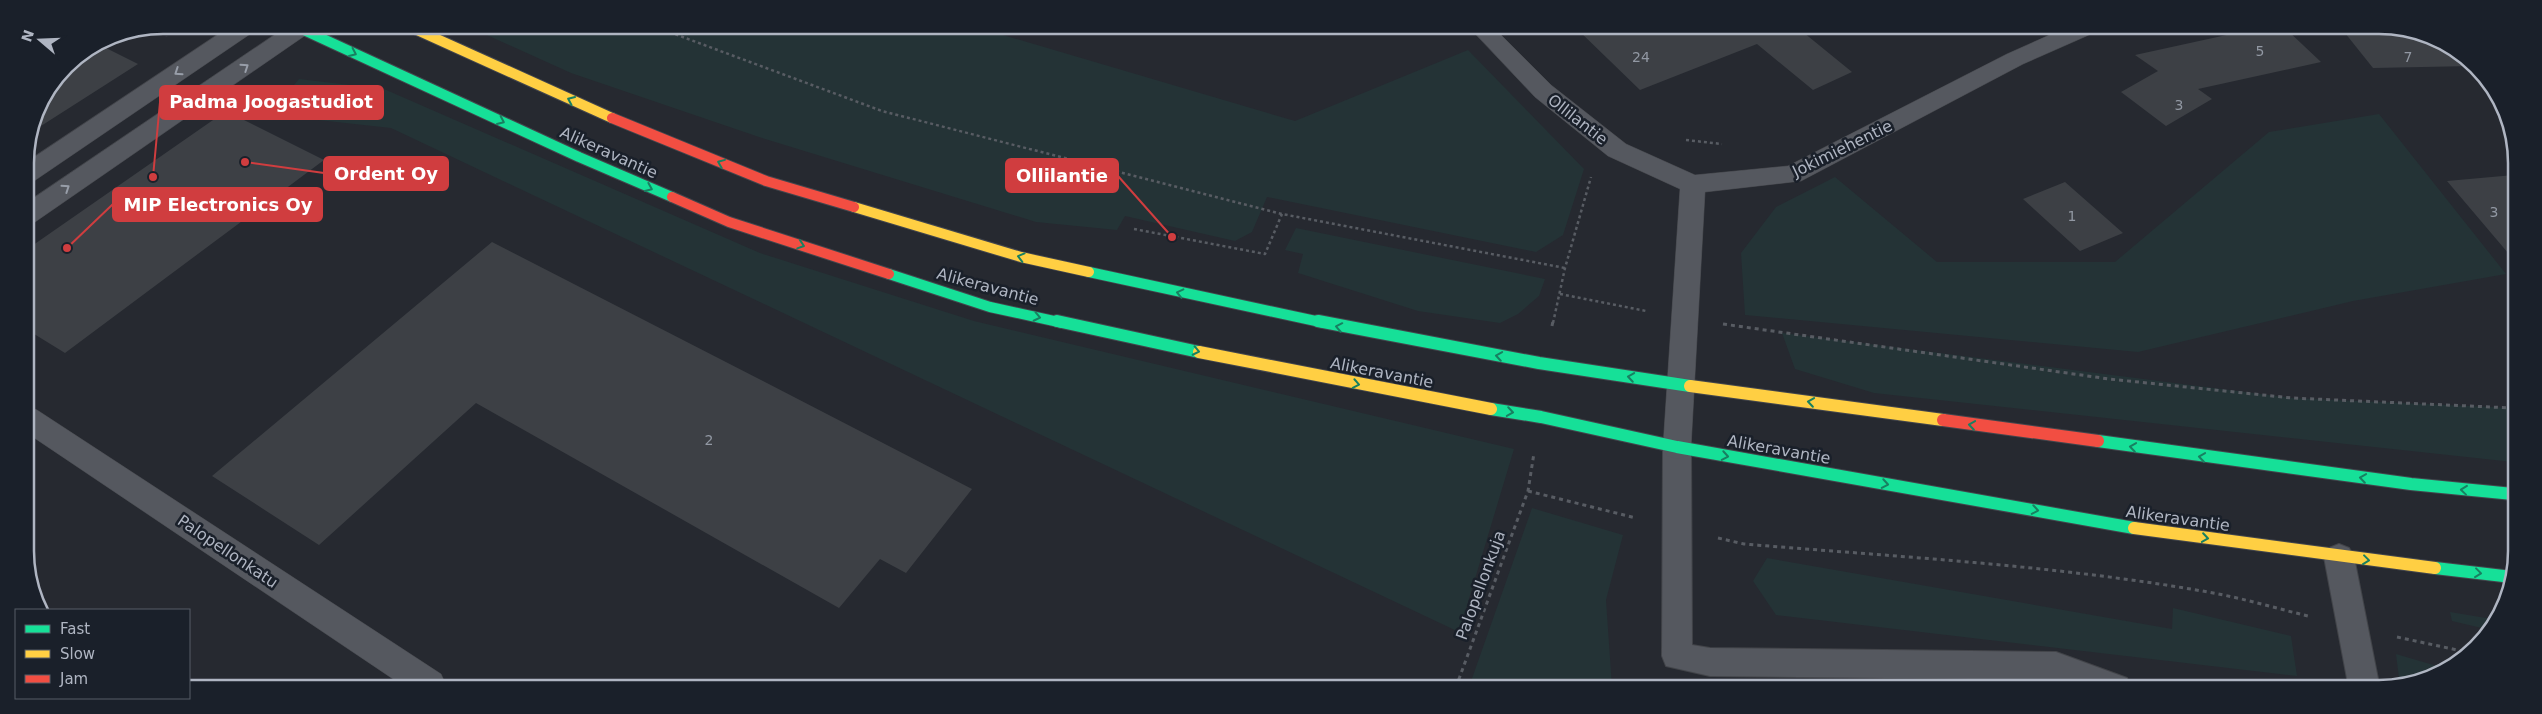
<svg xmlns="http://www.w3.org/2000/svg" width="2542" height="714" viewBox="0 0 2542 714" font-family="'DejaVu Sans',sans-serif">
<rect width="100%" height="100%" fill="#262930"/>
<path fill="#243336" d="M467 26 976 27 1295 121 1468 50 1584 169 1563 235 1536 252 1267 197 1252 232 1235 241 1125 216 1117 230 1036 222 759 137 571 73Z
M299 79 384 89 760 253 974 321 1514 449 1459 632 391 128 318 120 276 106Z
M2379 114 2506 274 2353 301 2138 352 1745 315 1741 253 1776 207 1835 177 1937 262H2115L2269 132Z
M1296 228 1545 279 1539 296 1518 314 1500 323 1418 311 1298 273 1303 254 1285 250Z
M1782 333 2292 398 2513 408V462L1874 393 1795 369Z
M1532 508 1623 535 1606 600 1612 687H1469Z
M1767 558 2172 629 2173 608 2291 636 2297 676 1776 615 1753 581Z
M2450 612 2492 619 2486 629 2452 621Z
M2396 654 2447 669 2432 679 2400 686Z"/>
<path fill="#3d4045" d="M1576 28H1798L1852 72 1813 90 1757 44 1640 90Z
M2254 29H2286L2321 62 2198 89 2212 99 2166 126 2121 92 2158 71 2135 55Z
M2415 30 2472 66 2373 68 2345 33Z
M98 44 138 64 30 133 36 110 66 65Z
M226 111 324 160 65 353 26 329V250Z
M2514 175V260L2447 181Z
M2065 182 2123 233 2080 251 2023 199Z
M492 242 759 379 972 489 906 573 880 559 839 608 476 403 319 545 212 476Z"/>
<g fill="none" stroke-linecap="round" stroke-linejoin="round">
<g stroke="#424449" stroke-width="2">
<path id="lane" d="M1677 435 1687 439 1691 447 1692 645 1710 648 2056 652 2127 678 2131 688H2077L2056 680 1710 676 1666 666 1662 656 1663 447 1667 439Z
M2339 544 2349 548 2354 557 2380 689H2349L2324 557 2329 548Z"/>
</g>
<g stroke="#424449" stroke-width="1">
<path id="street" d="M232 25H259L256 30 34 181 25 184V163Z
M289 25H316L313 30 35 222 26 224V203Z
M1470 28H1494L1551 85 1626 144 1695 175 1788 166 2007 54 2063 29H2094L2091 34 2023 64 1801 181 1705 192 1691 447 1687 456 1677 459 1667 456 1663 447 1680 189 1608 156 1535 97Z
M27 406 37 410 441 674 446 685H402L27 433Z"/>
</g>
<g stroke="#43464d" stroke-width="12">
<path id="fast-far1" d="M293 25 579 157 672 197
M1089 272 1325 323
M889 274 990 307 1063 323"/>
</g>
<g stroke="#43464d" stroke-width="14">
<path id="fast" d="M1057 321 1199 352
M1318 321 1539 363 1690 386
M1491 409 1541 417 1677 447 2134 528
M2098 441 2411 484 2513 494
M2435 568 2512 577"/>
</g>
<g stroke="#43464d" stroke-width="12">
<path id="slow-far1" d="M406 25 612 118
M854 207 1021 257 1089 272"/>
</g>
<g stroke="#43464d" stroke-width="14">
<path id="slow" d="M1199 352 1491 409
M1690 386 1943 420
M2134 528 2435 568"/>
</g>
<g stroke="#43464d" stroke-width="12">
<path id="jam-far1" d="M612 118 766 181 854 207
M672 197 729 222 889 274"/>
</g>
<g stroke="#43464d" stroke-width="14">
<path id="jam" d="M1943 420 2098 441"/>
</g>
<path stroke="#585c63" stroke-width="2.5" stroke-dasharray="3 3" stroke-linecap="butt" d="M165 25 166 37
M653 26 882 111 1282 214 1565 268
M1686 140 1722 144
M1134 229 1265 254 1282 214
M1560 294 1646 311
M1553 323 1565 268 1591 177"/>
<path stroke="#585c63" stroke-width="3" stroke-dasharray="4 4" stroke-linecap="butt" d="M1723 324 2109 379 2292 398 2513 408
M1552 326 1553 321
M1528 491 1636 518
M1718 538 1744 544C1899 557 2055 565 2208 592 2242 598 2275 608 2308 616
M2397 637 2471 653
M1456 687 1528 491 1534 453"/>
<use href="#lane" fill="#55585f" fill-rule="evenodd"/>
<use href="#street" fill="#55585f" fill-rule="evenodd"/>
<use href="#fast-far1" stroke="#16e098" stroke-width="10"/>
<use href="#fast" stroke="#16e098" stroke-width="12"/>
<use href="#slow-far1" stroke="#ffcf43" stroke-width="10"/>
<use href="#slow" stroke="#ffcf43" stroke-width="12"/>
<use href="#jam-far1" stroke="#f24e42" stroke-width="10"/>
<use href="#jam" stroke="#f24e42" stroke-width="12"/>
</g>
<defs><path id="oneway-chevron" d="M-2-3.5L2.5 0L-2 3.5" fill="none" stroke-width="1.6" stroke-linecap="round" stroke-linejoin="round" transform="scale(1.25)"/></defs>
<g stroke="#188061">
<use href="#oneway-chevron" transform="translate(353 53) rotate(25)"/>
<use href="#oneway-chevron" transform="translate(571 100) rotate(-156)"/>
<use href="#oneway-chevron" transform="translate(501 121) rotate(25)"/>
<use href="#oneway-chevron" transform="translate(721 163) rotate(-158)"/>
<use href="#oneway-chevron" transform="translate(649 188) rotate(23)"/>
<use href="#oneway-chevron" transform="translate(801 245) rotate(18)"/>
<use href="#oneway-chevron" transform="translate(1021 257) rotate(-165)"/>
<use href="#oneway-chevron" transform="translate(1180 293) rotate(-167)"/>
<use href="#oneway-chevron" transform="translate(1037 317) rotate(12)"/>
<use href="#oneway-chevron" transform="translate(1339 327) rotate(-169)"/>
<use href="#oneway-chevron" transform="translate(1196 351) rotate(12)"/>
<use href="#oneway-chevron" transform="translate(1499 356) rotate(-171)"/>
<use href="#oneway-chevron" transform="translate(1631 377) rotate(-171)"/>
<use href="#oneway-chevron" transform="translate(1356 384) rotate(11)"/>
<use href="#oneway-chevron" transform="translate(1811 402) rotate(-172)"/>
<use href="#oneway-chevron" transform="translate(1510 412) rotate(9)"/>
<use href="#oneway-chevron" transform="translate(1972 425) rotate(-172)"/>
<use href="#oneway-chevron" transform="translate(2133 447) rotate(-172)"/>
<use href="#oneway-chevron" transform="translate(1725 456) rotate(10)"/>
<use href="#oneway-chevron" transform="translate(2202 457) rotate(-172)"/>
<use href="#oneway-chevron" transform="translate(2363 478) rotate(-172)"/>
<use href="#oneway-chevron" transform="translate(1885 484) rotate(10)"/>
<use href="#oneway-chevron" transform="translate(2464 490) rotate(-174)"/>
<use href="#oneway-chevron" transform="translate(2035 510) rotate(10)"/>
<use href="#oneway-chevron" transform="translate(2205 538) rotate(8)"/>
<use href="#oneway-chevron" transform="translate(2366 560) rotate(7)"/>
<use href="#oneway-chevron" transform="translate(2478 573) rotate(7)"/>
</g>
<g stroke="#989ea9">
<use href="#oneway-chevron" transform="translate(245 67) rotate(-34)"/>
<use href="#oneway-chevron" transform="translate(178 72) rotate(146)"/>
<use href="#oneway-chevron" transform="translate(66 188) rotate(-34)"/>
</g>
<g text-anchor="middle" stroke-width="5" stroke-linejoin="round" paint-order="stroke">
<g font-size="14" fill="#9298a3">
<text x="2260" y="56">5</text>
<text x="1641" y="62">24</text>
<text x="2408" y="62">7</text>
<text x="2179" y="110">3</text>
<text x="2494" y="217">3</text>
<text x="2072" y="221">1</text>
<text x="709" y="445">2</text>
</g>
<g font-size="16" fill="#afb5c2" stroke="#1a202a">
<text transform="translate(1578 119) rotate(38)" y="6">Ollilantie</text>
<text transform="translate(1842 148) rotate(-26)" y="6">Jokimiehentie</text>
<text transform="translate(609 152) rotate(24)" y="6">Alikeravantie</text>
<text transform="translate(988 286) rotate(15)" y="6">Alikeravantie</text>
<text transform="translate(1382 372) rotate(11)" y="6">Alikeravantie</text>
<text transform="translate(1779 449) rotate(10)" y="6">Alikeravantie</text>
<text transform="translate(2178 518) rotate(8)" y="6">Alikeravantie</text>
<text transform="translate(228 551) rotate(34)" y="6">Palopellonkatu</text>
<text transform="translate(1480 585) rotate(-70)" y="6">Palopellonkuja</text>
</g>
</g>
<path d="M0 0H2542V714H0ZM163 34H2379A129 129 0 0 1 2508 163V551A129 129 0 0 1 2379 680H163A129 129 0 0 1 34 551V163A129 129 0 0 1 163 34Z" fill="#1a202a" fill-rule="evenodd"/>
<path fill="none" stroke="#afb5c2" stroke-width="2.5" d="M163 34H2379A129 129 0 0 1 2508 163V551A129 129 0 0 1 2379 680H163A129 129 0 0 1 34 551V163A129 129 0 0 1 163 34Z"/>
<path fill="none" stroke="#d03d3f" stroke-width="2" d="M153 177L160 102M245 162L324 173M1172 237L1118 176M67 248L113 204"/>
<g fill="#d03d3f" stroke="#1a202a" stroke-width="2">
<circle cx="153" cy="177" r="5"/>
<circle cx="245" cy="162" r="5"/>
<circle cx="1172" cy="237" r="5"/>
<circle cx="67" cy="248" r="5"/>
</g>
<g fill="#d03d3f" stroke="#d03d3f" stroke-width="2">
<rect x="160" y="86" width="223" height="33" rx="5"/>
<rect x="324" y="157" width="124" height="33" rx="5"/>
<rect x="1006" y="159" width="112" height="33" rx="5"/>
<rect x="113" y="188" width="209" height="33" rx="5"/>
</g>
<g font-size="18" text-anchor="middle" font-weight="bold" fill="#fff">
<text x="271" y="108">Padma Joogastudiot</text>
<text x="386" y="180">Ordent Oy</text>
<text x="1062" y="182">Ollilantie</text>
<text x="218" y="211">MIP Electronics Oy</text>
</g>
<rect x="15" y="609" width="175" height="90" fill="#1a202a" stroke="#565c67"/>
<rect x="25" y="625" width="25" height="8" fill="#16e098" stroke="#565c67"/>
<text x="60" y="634" font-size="15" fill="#afb5c2">Fast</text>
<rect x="25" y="650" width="25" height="8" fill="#ffcf43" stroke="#565c67"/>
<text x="60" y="659" font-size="15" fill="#afb5c2">Slow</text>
<rect x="25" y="675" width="25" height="8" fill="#f24e42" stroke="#565c67"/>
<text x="60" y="684" font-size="15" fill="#afb5c2">Jam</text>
<g transform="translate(40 40) rotate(289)" stroke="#1a202a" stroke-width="4" paint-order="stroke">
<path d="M0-4L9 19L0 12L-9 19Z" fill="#afb5c2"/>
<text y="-8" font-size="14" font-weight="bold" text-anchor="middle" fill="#afb5c2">N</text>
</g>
</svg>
